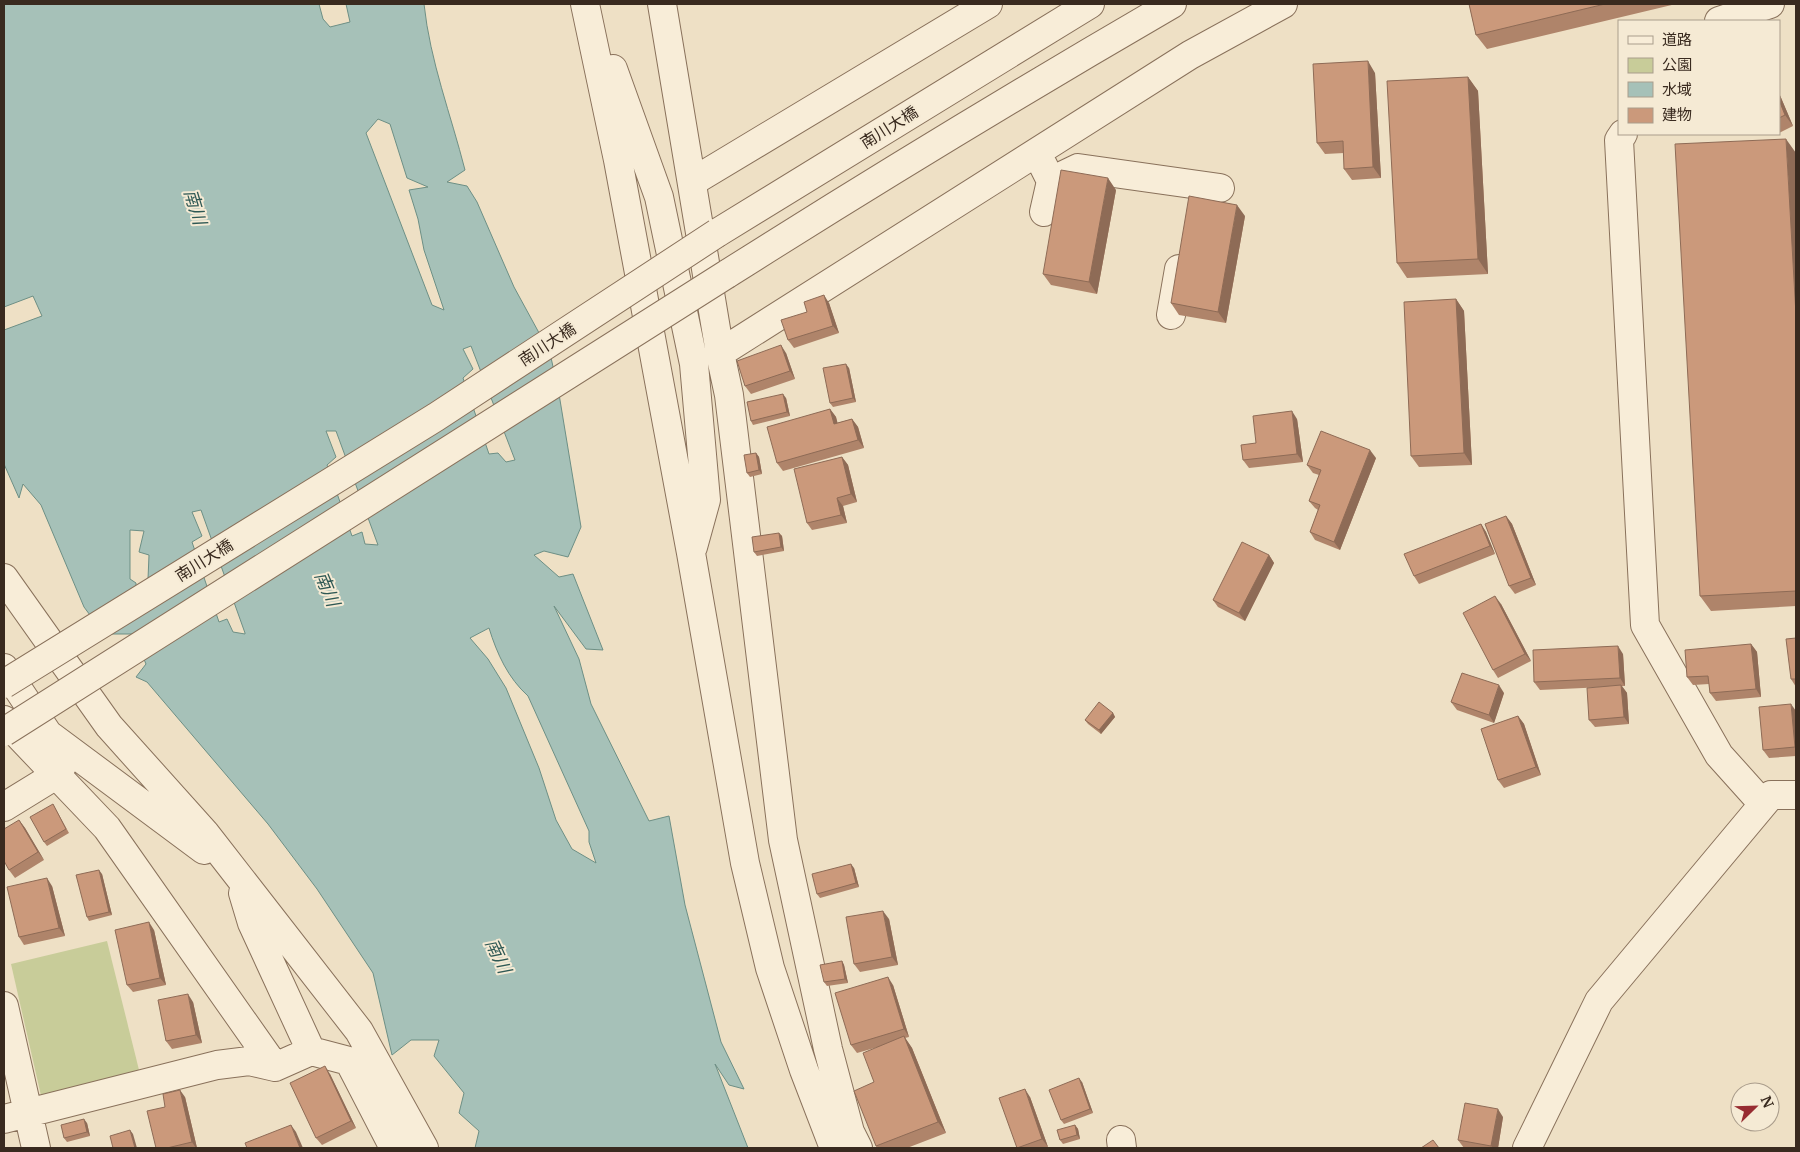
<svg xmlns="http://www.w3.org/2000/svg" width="1800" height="1152" viewBox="0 0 1800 1152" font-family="Merriweather,'Noto Sans JP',serif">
<rect width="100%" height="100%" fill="#eee0c5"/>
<path fill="#c8cc99" d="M107 941 141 1078 42 1100 11 964Z"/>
<path fill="#a6c1b8" stroke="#6d8f85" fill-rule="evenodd" d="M4 4H319L323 19 330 27 350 22 346 4H424C430 61 451 115 465 170L447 182 467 186 477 202 514 287 550 353 559 394 581 527 568 557 544 551 534 555 559 577 573 574 603 650 586 649 554 606 579 659 591 704 649 821 669 816 685 905 721 1042 744 1089 729 1085 715 1064 748 1148H475L479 1131 459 1113 464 1093 434 1056 439 1040H411L392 1055 373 973 317 889 268 824 147 682 136 677 146 664 133 634H104L84 607 41 505 23 484 19 498 4 464V330L42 316 33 296 4 307ZM378 119 390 124 407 178 428 187 409 190 418 219 424 250 444 310 432 305 366 133ZM471 346 515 460 506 462 498 453 489 454 463 378 473 369 463 349ZM326 431H336L378 545 365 544 362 532 352 536 327 465 336 457ZM201 510 245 633V634L233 632 227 619 219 622 192 542 202 536 192 512ZM130 530 144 531 139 552 149 555 147 603 136 597V583L130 579ZM489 628C497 654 508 678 528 696L589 831V842L596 863 572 849 556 820 539 768 506 688 488 659 470 638Z"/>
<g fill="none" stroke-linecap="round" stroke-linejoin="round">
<g stroke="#89715b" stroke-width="30">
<path id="minor" d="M585 4 618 160 691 553 745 863 770 968 804 1070 834 1148
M662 4 720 353 729 395 783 840 828 1049 850 1132 858 1148
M1719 21 1770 4
M613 69 659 197 694 364 706 500 693 547
M1623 134 1619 140 1645 625 1719 755 1763 804
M1043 165 1051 181 1044 212
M1051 181 1078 168 1220 188
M692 182 988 4
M717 233 1090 4
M727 274C874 181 1022 91 1172 4
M1171 315 1179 269
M720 353 1190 55 1283 4
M4 578 109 726 205 833 359 1031 424 1148
M4 668 48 734 204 850
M4 720 107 828 275 1067
M4 807 56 775 65 761
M243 893 252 923 311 1051
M4 1006 36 1148
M4 1119 217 1065 249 1061 275 1067 311 1051 349 1061 394 1148
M1121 1140 1122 1148
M1527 1148 1599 1001 1771 795H1796"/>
</g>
<use href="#minor" stroke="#f8edd8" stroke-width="28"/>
<g stroke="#89715b" stroke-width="30" stroke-linecap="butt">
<path id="minor-bridge" d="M4 684 436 417 717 233
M4 732 727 274"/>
</g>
<use href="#minor-bridge" stroke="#f8edd8" stroke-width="28"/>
</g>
<path fill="#af846a" d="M1469 4H1676L1487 49 1476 35Z
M1375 73 1381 178 1352 180 1344 169V153L1325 154 1317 143Z
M1468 77 1478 91 1488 274 1407 278 1397 263Z
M1779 93 1793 126 1779 133Z
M1796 153V606L1711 611 1700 596Z
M1116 190 1097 294 1051 285 1043 274Z
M1245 216 1226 323 1179 315 1171 303Z
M1456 299 1464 311 1472 465 1419 467 1411 456Z
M829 303 839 333 794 348 788 340 807 312Z
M786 353 795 379 751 394 745 386Z
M849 368 856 402 833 407 830 403Z
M786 398 790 416 753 425 751 421Z
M830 409 836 417 837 423 852 419 858 427 864 448 783 471 777 463Z
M1297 419 1303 462 1249 468 1243 460 1256 443Z
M756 453 759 457 762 474 750 477 747 473Z
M842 457 848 465 857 502 843 506 847 523 812 530 807 523Z
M1376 458 1340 550 1315 540 1310 532 1318 510 1315 508 1309 501 1319 475 1313 473 1307 465Z
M1506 516 1512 524 1536 585 1515 594 1509 586Z
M1481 524 1486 532 1495 554 1419 584 1414 576Z
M779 533 782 536 784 551 757 556 754 552Z
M1269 555 1274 563 1245 621 1218 607 1213 600Z
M1501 604 1531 661 1498 678 1493 670Z
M1796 638V687L1791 679Z
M1751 644 1757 652 1761 697 1716 701 1710 693 1709 684 1693 685 1687 677Z
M1623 654 1625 686H1622L1627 693 1629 724 1595 727 1589 720 1605 687 1540 690 1534 682Z
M1504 693 1494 723 1457 710 1451 702Z
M1796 711V756L1769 758 1763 750Z
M1113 713 1115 717 1101 734 1088 724 1085 720Z
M1518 716 1524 724 1541 775 1504 788 1498 780Z
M53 804 69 833 47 846 44 842Z
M19 820 25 828 44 860 15 878 9 870Z
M854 868 859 887 820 898 817 894Z
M102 874 112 915 89 921 87 917Z
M52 886 65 936 24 945 19 937Z
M889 919 898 965 860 972 854 964Z
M154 930 166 985 133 992 127 985Z
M842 961 844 965 848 983 827 986 824 982Z
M893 985 909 1037 905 1038 912 1048 946 1133 907 1148H877L876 1146 874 1082 878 1047 857 1053 851 1045Z
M193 1002 202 1043 172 1049 166 1041Z
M330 1074 356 1128 322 1145 316 1138Z
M1082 1082 1093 1113 1064 1124 1061 1120Z
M185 1097 197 1148H156L165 1107Z
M1030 1097 1048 1147 1044 1148H1017Z
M1503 1117 1498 1148H1464L1458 1140Z
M87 1123 90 1136 67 1142 64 1138Z
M1075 1125 1078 1129 1080 1139 1063 1144 1060 1140Z"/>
<path fill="#8e6b56" d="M1368 61 1375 73 1381 178 1373 167Z
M1468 77 1478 91 1488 274 1478 259Z
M1779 93 1793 126 1785 115 1779 100Z
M1786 139 1796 153V315Z
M1108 178 1116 190 1097 294 1089 282Z
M1237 205 1245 216 1226 323 1218 312Z
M824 295 829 303 839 333 833 326Z
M1456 299 1464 311 1472 465 1464 453Z
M781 345 786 353 795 379 790 371Z
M846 364 849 368 856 402 853 398Z
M783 394 786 398 790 416 787 412Z
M830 409 836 417 840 432 834 424Z
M1292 411 1297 419 1303 462 1297 454Z
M852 419 858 427 864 448 858 440Z
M1370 450 1376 458 1340 550 1334 542Z
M756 453 759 457 762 474 759 470Z
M842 457 848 465 857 502 851 494Z
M837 498 843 506 847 523 841 515Z
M1506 516 1512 524 1536 585 1531 578Z
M1481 524 1486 532 1495 554 1490 546Z
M779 533 782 536 784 551 781 547Z
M1269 555 1274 563 1245 621 1239 613Z
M1495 596 1501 604 1531 661 1525 654Z
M1751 644 1757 652 1761 697 1756 689Z
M1618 646 1623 654 1625 686 1620 678Z
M1499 685 1504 693 1494 723 1489 715Z
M1621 685 1627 693 1629 724 1624 717Z
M1791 704 1796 711V749L1795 747Z
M1113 713 1115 717 1101 734 1099 730Z
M1518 716 1524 724 1541 775 1536 767Z
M19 820 25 828 44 860 38 852Z
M851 864 854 868 859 887 856 883Z
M99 870 102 874 112 915 109 912Z
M47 878 52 886 65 936 59 928Z
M883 911 889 919 898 965 892 957Z
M149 922 154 930 166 985 160 978Z
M842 961 844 965 848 983 845 979Z
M888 977 893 985 909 1037 904 1029Z
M188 994 193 1002 202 1043 196 1035Z
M904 1036 912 1048 946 1133 938 1122Z
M325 1066 330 1074 356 1128 351 1121Z
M1079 1078 1082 1082 1093 1113 1090 1109Z
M1025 1089 1030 1097 1048 1147 1042 1139Z
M180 1090 185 1097 197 1148H196L192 1142Z
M1498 1109 1503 1117 1498 1148H1493L1491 1146Z
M84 1119 87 1123 90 1136 87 1132Z
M291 1125 296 1132 303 1148H300Z
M1075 1125 1078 1129 1080 1139 1077 1135Z
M130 1130 133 1134 137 1148H135Z"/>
<path fill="#cb997b" stroke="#8e6b56" d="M1469 4H1605L1476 35Z
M1368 61 1373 167 1344 169 1343 141 1317 143 1313 64Z
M1468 77 1478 259 1397 263 1387 81Z
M1779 100 1785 115 1779 118Z
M1786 139 1796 315V591L1700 596 1675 144Z
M1061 170 1108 178 1089 282 1043 274Z
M1189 196 1237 205 1218 312 1171 303Z
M824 295 833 326 788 340 781 320 807 312 804 302Z
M1456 299 1464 453 1411 456 1404 302Z
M781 345 790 371 745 386 737 361Z
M846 364 853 398 830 403 823 368Z
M783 394 787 412 751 421 747 402Z
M830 409 834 424 852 419 858 440 777 463 767 427Z
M1292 411 1297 454 1243 460 1241 445 1256 443 1253 416Z
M1321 431 1370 450 1334 542 1310 532 1320 505 1309 501 1321 470 1307 465Z
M756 453 759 470 747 473 744 455Z
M842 457 851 494 837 498 841 515 807 523 794 469Z
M1506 516 1531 578 1509 586 1485 524Z
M1481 524 1490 546 1414 576 1404 554Z
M779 533 781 547 754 552 752 537Z
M1242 542 1269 555 1239 613 1213 600Z
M1495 596 1525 654 1493 670 1463 613Z
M1796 638V679H1791L1786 639Z
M1751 644 1756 689 1710 693 1708 676 1687 677 1685 650Z
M1618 646 1620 678 1534 682 1533 650Z
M1462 673 1499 685 1489 715 1451 702Z
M1621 685 1624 717 1589 720 1587 688Z
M1099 702 1113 713 1099 730 1085 720Z
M1791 704 1795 747 1763 750 1759 707Z
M1518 716 1536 767 1498 780 1481 729Z
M53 804 66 829 44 842 30 817Z
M19 820 38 852 9 870 4 861V829Z
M851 864 856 883 817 894 812 874Z
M99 870 109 912 87 917 76 875Z
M47 878 59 928 19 937 7 887Z
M883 911 892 957 854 964 846 917Z
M149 922 160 978 127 985 115 930Z
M842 961 845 979 824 982 820 965Z
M888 977 904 1029 851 1045 835 993Z
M188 994 196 1035 166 1041 158 1000Z
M904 1036 938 1122 876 1146 854 1091 874 1082 863 1053Z
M325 1066 351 1121 316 1138 290 1083Z
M1079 1078 1090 1109 1061 1120 1049 1090Z
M1025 1089 1042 1139 1017 1148 999 1098Z
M180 1090 192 1142 167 1148H156L147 1111 165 1107 163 1094Z
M1465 1103 1498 1109 1491 1146 1458 1140Z
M84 1119 87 1132 64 1138 61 1125Z
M291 1125 300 1148H247L245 1143Z
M1075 1125 1077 1135 1060 1140 1057 1130Z
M130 1130 135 1148H113L110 1136Z
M1433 1140 1439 1148H1421Z"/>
<g text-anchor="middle" stroke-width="4" stroke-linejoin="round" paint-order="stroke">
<g font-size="16" fill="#392a1f" stroke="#f5ead4">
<text transform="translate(889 127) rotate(-32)" y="6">南川大橋</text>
<text transform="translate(547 344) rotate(-33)" y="6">南川大橋</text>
<text transform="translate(204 560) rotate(-32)" y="6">南川大橋</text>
</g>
<g font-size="18" font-style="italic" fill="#2e5854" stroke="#f5ead4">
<text transform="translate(195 207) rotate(73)" y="6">南川</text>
<text transform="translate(327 589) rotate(67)" y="6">南川</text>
<text transform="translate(498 956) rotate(65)" y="6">南川</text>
</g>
</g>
<rect width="1800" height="1152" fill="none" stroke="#392a1f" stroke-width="10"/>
<rect x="1618" y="20" width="162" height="115" fill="#f5ead4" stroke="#aa9d8c"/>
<rect x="1628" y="36" width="25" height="8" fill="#f8edd8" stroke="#aa9d8c"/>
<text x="1662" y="45" font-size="15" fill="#392a1f">道路</text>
<rect x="1628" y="58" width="25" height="15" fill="#c8cc99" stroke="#aa9d8c"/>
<text x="1662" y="70" font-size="15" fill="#392a1f">公園</text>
<rect x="1628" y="82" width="25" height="15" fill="#a6c1b8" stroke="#aa9d8c"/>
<text x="1662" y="95" font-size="15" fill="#392a1f">水域</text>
<rect x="1628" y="108" width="25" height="15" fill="#cb997b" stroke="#aa9d8c"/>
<text x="1662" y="120" font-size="15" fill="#392a1f">建物</text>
<g transform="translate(1755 1107) rotate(67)"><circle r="24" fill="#f5ead4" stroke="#aa9d8c"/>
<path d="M0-4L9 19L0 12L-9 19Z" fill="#972c31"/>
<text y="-8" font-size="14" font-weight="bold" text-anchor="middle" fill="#392a1f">N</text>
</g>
</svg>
